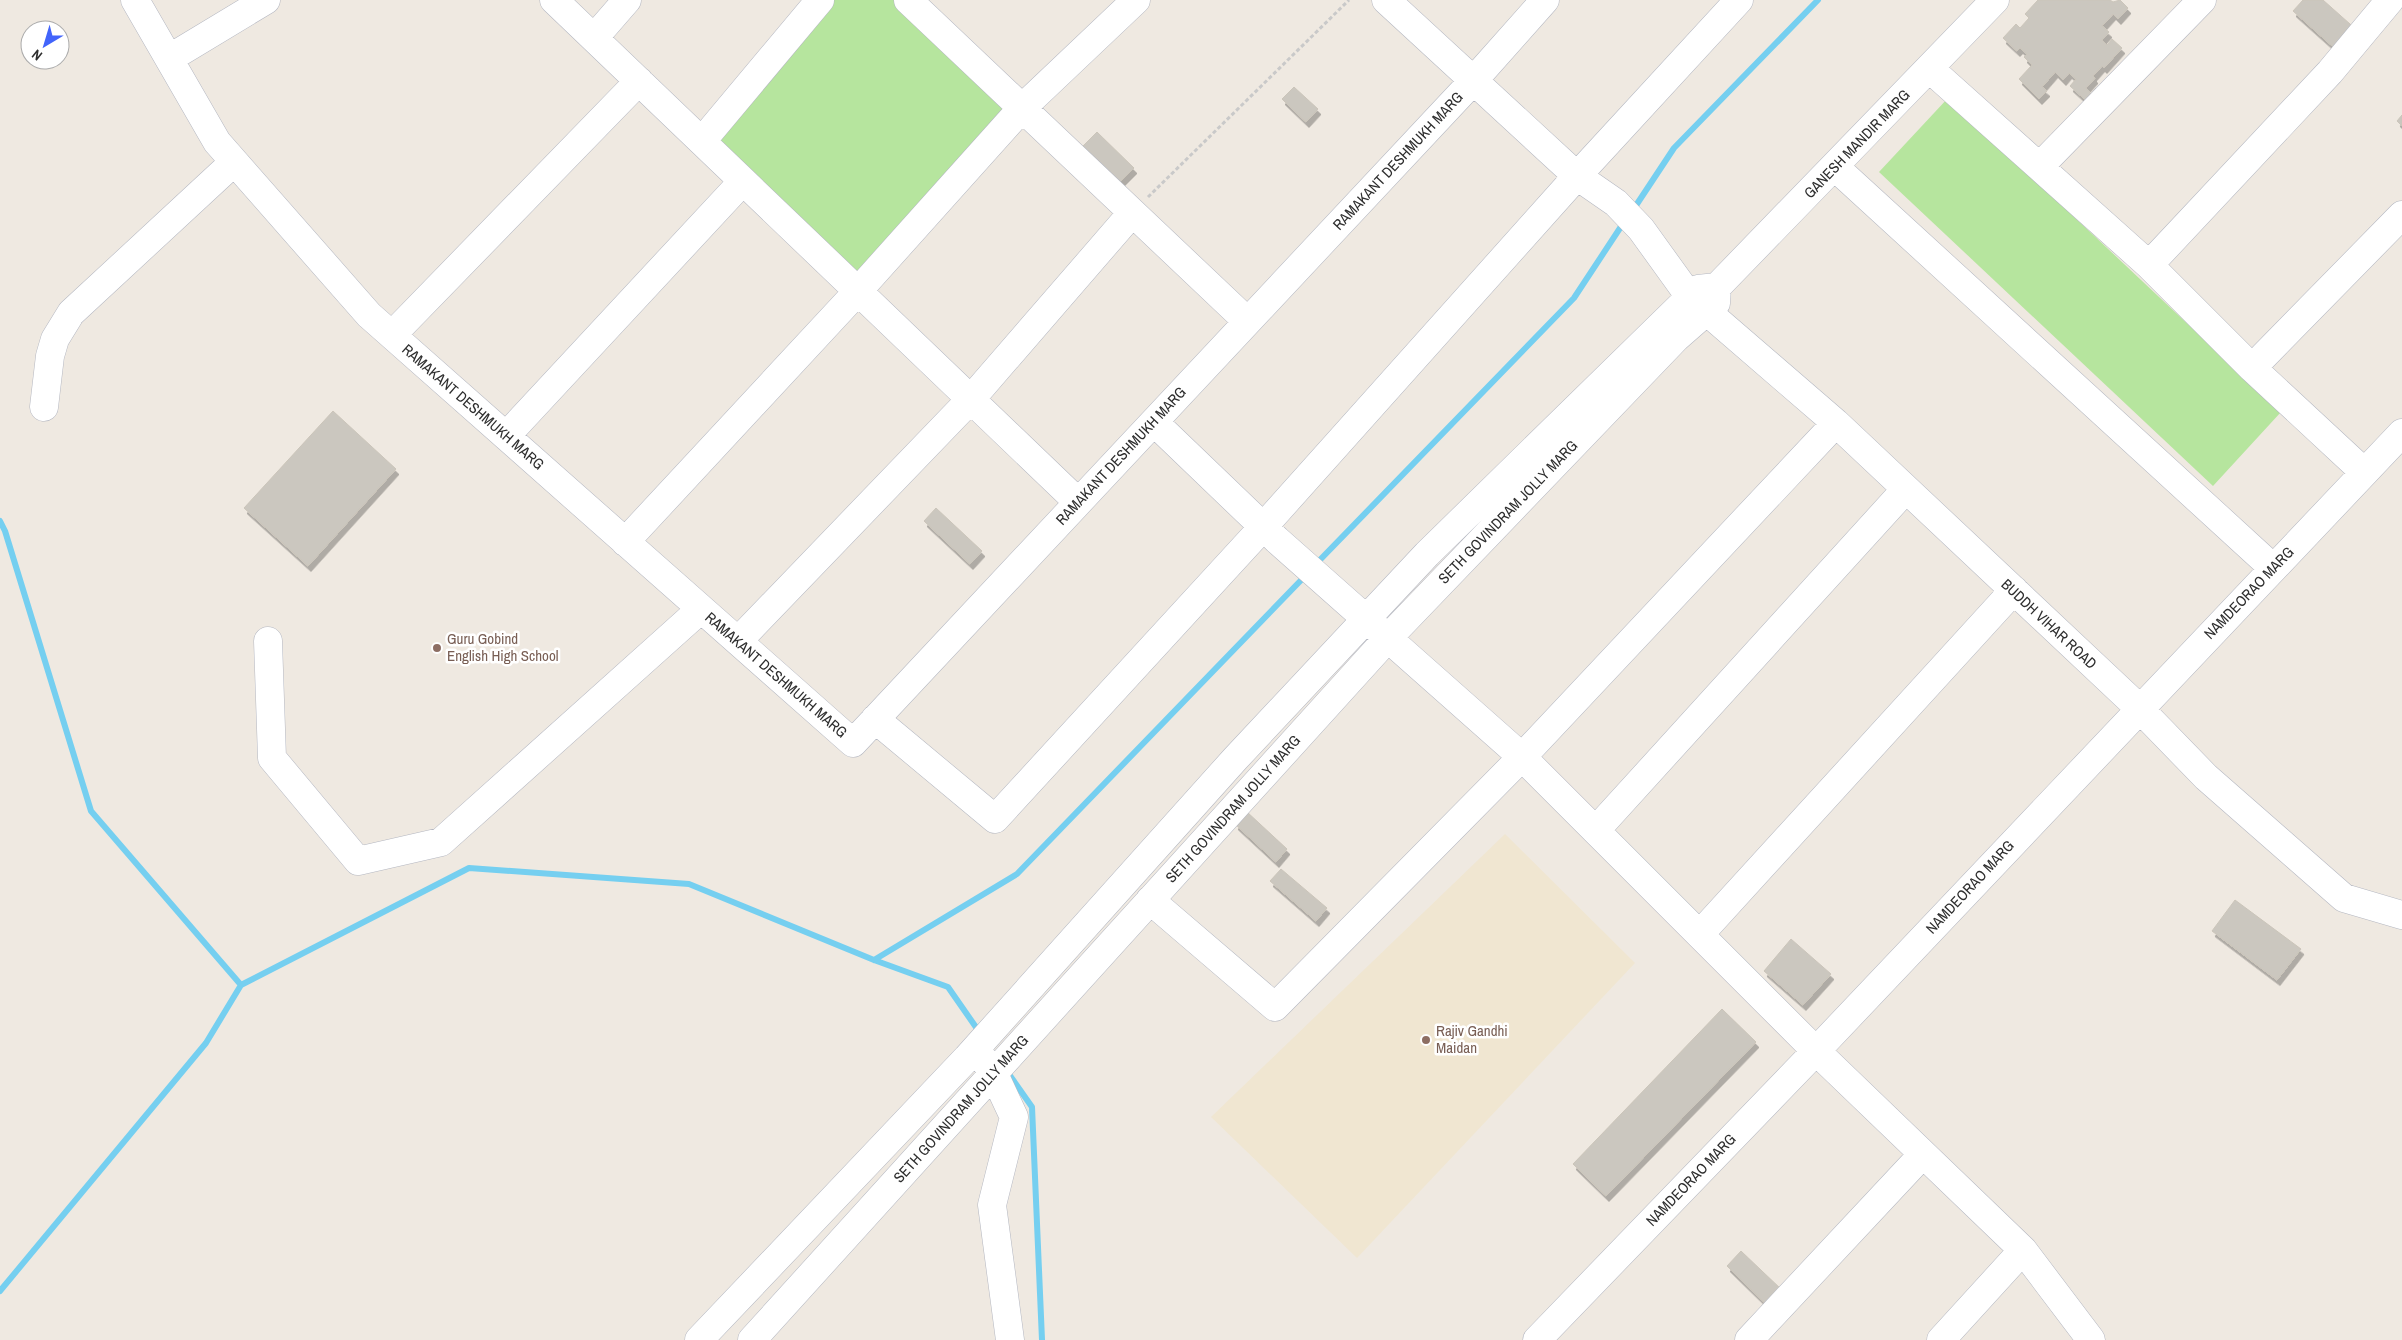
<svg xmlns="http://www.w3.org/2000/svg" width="2402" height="1340" viewBox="0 0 2402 1340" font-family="'Archivo Narrow',sans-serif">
<defs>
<filter id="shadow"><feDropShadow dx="3" dy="5.5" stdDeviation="0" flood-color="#0004"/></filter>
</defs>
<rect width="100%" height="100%" fill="#efe9e1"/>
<path fill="#f0e6d1" d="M1505 834 1635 963 1357 1258 1211 1117Z"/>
<path fill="#b6e59e" d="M820 0H908L1022 108 858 291 702 141Z
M1948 98 2281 412 2213 486 1879 172Z"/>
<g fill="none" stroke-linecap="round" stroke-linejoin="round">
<path stroke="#75cff0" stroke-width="6" d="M1633 210 1674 148 1818 0
M0 521 5 531 91 811 241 985 206 1043 0 1291
M1315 565 1574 298 1624 222
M874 960 1017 874 1307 574
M241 985 469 868 689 884 874 960 948 987 980 1033
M1006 1070 1032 1107 1042 1340"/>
</g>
<path fill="#cbc7bf" stroke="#cbc5ba" filter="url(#shadow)" d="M2038 0H2110L2113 2 2120 0 2128 8 2118 19 2113 14 2102 26 2109 32 2102 40 2107 45 2112 39 2122 48 2104 68 2102 66 2093 76 2095 78 2086 88 2091 94 2096 88 2102 93 2091 105 2070 86 2076 79 2069 73 2063 80 2055 72 2042 87 2047 91 2039 99 2019 79 2032 65 2024 57 2027 54 2020 48 2017 51 2003 38 2016 24 2020 28 2029 18 2025 14Z
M2303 0H2323L2359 32 2340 53 2293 11Z
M1294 87 1318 109 1306 122 1282 99Z
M2402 115V126L2397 121Z
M1097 132 1134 168 1119 183 1082 147Z
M333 411 396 469 308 566 244 508Z
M936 508 982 551 970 564 924 521Z
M1246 811 1287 849 1276 862 1235 824Z
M1281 869 1327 908 1316 921 1270 881Z
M2235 900 2301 949 2277 980 2212 931Z
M1791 939 1831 974 1803 1005 1764 971Z
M1722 1009 1756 1042 1606 1196 1573 1164Z
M1741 1251 1782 1290 1767 1305 1727 1266Z"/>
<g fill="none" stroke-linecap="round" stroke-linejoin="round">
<g stroke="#b4b7c1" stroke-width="29">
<path id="minor" d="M135 0 217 142 369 315 853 743 1473 81 1545 0
M554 0 1078 502
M908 0 1247 321
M1386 0 1577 176 1616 203 1641 229 1690 297 1836 423 2139 708 2206 777 2344 898 2402 915
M594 38 627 0
M170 58 266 0
M1930 69 2149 265 2252 368 2364 472
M702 141 820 0
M2040 166 2202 0
M1835 167 2273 568
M2149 265 2330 72 2390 0
M1717 287 1995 0
M392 335 639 81
M2252 368 2402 215
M44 407 50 356 55 339 71 313 234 162
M1154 422 1277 540 1522 757 1816 1051 2023 1250 2091 1340
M506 436 743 181
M625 542 858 291 1022 108 1136 0
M268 641 272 758 358 861 441 842 701 609
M738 641 971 399 1132 213
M875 719 995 819 1264 526 1577 176 1739 0
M1596 830 1906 489
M1150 900 1275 1007 1522 757 1836 423
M1700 934 2014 590
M984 1060 993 1072 1014 1117 992 1205 1010 1340
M699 1340 967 1058 1235 759 1427 554 1698 289 1717 287
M752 1340 1387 639 1676 338 1716 303 1717 287
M1537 1340 1816 1051 2402 433
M1749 1340 1923 1154
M1941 1340 2023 1250"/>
</g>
<path stroke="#c9c9c9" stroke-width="3" stroke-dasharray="4 2.5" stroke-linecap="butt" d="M1148 197 1349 0"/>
<use href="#minor" stroke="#fff" stroke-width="28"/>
</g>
<g fill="#8d6e63" stroke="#fff" stroke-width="2">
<circle cx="437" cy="648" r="5"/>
<circle cx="1426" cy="1040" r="5"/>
</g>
<g text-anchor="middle" stroke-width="5" stroke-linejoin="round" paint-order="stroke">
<g font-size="15" fill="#2e2e2e" stroke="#fff">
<text transform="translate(1857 144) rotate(-46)" y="5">GANESH MANDIR MARG</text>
<text transform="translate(1398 161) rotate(-47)" y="5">RAMAKANT DESHMUKH MARG</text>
<text transform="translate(473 407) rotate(41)" y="5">RAMAKANT DESHMUKH MARG</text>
<text transform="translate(1121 456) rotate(-47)" y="5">RAMAKANT DESHMUKH MARG</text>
<text transform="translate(1508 512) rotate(-46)" y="5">SETH GOVINDRAM JOLLY MARG</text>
<text transform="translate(2249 593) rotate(-46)" y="5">NAMDEORAO MARG</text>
<text transform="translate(2049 624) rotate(43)" y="5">BUDDH VIHAR ROAD</text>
<text transform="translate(776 675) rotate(41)" y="5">RAMAKANT DESHMUKH MARG</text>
<text transform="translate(1233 809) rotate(-48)" y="5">SETH GOVINDRAM JOLLY MARG</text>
<text transform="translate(1970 887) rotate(-47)" y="5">NAMDEORAO MARG</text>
<text transform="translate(961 1109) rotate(-48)" y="5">SETH GOVINDRAM JOLLY MARG</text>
<text transform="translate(1691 1180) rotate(-46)" y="5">NAMDEORAO MARG</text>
</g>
<g font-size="15" fill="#785e54" stroke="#fff" text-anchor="start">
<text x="447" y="644">Guru Gobind<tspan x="447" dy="17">English High School</tspan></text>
<text x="1436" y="1036">Rajiv Gandhi<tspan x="1436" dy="17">Maidan</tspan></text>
</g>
</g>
<g transform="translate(45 45) rotate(218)"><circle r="24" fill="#ffffff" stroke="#ababab"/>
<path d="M0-4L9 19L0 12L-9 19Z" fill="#4264fb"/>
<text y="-8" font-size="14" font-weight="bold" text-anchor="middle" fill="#2e2e2e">N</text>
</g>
</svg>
